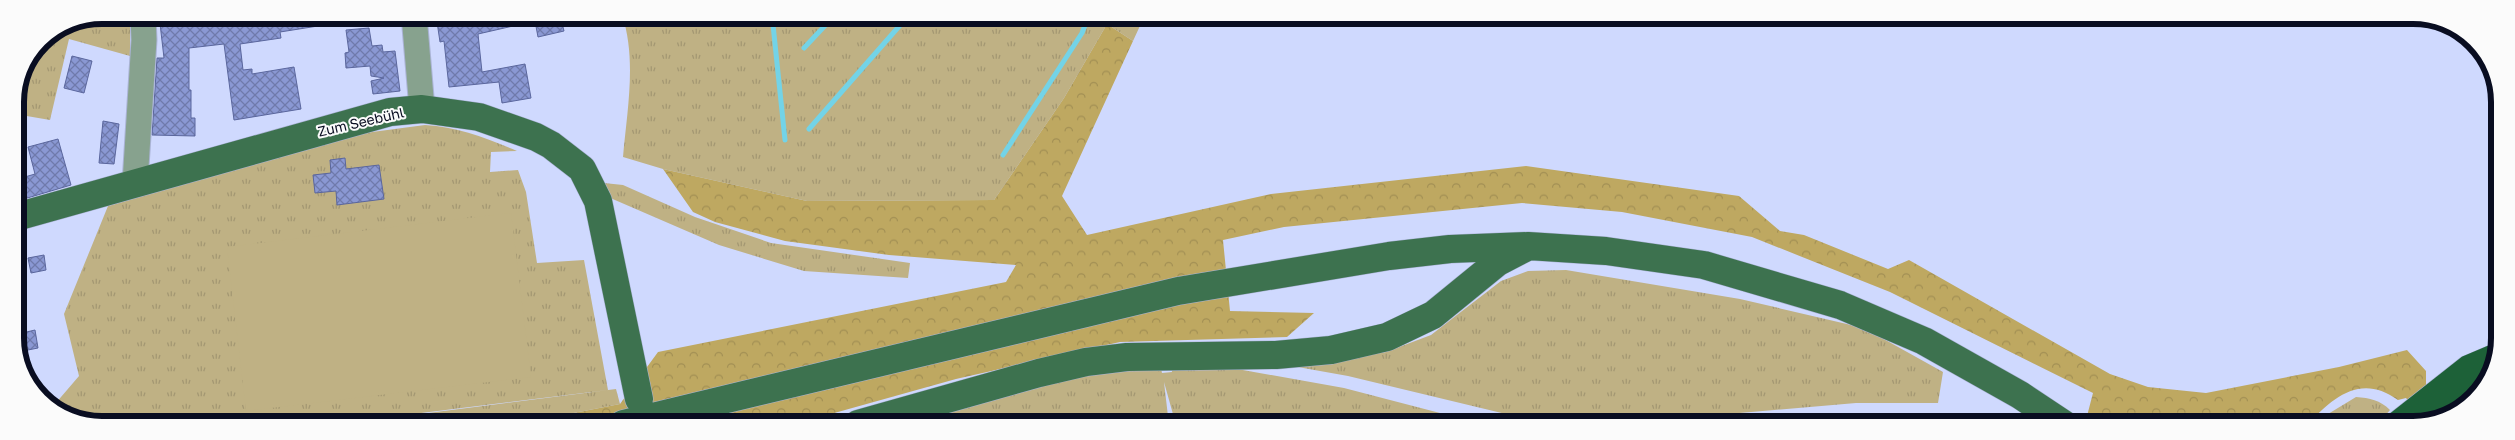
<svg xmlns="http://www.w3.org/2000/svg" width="2515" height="440" viewBox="0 0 2515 440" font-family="'Golos Text',sans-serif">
<defs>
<pattern id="grass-tufts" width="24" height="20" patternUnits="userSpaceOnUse" patternTransform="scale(1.25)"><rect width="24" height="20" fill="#bfb184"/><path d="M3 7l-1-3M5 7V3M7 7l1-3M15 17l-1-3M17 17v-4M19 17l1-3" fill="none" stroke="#a39772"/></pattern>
<pattern id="forest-crowns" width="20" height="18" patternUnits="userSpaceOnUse" patternTransform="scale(1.25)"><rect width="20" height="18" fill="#bea861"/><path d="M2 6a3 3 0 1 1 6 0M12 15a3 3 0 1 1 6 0" fill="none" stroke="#a28f54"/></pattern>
<pattern id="building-cross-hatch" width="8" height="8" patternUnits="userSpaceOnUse" patternTransform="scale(1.25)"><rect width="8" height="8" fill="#8a98d3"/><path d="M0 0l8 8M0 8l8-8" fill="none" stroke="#6f7aab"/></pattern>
</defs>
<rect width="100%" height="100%" fill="#cfd9fe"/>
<path fill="url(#grass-tufts)" d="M102 15H130V56L69 39 50 120 15 114C15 75 32 40 68 22 78 18 92 17 102 15Z
M622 15H1145L1133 41 1107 24 1064 98 994 200 807 201 663 169 623 157C627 111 637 59 622 15Z
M425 125C458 127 486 138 517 151L491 152 490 172 518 170 526 192 537 263 584 260 608 390 333 424H196L190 423 173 411 192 424H91L45 403 39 395H51L55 404 79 376 64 314 108 206 357 134Z
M604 183 623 185 695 217 771 243 910 263 908 278 804 271 719 245 608 197Z
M1566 270 1740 299 1864 328 1943 372 1938 403H1856L1601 425 1510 415 1348 376 1292 366 1386 352 1431 335 1501 281 1528 271Z
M1171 363 1226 367 1344 388 1486 425H1176L1164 382 1169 425 889 424 1106 369H1161L1162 373 1172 372Z
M616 389 620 404 517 424H342Z
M2356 397C2370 398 2380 400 2390 410L2384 417 2387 421 2383 425H2320L2328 414Z"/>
<path fill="url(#forest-crowns)" d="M1107 24 1133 41 1062 196 1087 235 1271 194 1526 166 1739 196 1780 231 1804 235 1888 269 1909 260 2110 374 2148 387 2206 393 2339 367 2407 350 2426 371V389L2409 402 2406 398 2398 400C2361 373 2333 397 2307 425H2098L2087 416 2093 393 1890 292 1752 237 1622 212 1522 203 1284 227 1223 240 1230 311 1314 313 1287 337 1120 342 956 379 795 424H517L620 404 658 352 1006 282 1016 265 889 255 785 241 715 222 693 212 663 169 807 201 994 200 1064 98Z
M1897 416 1927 417 1966 425H1801Z"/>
<path fill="#bfb184" d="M511 213 531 377 246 411 227 247Z"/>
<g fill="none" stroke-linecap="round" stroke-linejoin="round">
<path stroke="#73d3e7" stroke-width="5" d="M772 15 785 140
M804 48 835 15
M809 129 909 15
M1003 155 1082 33 1089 15"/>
</g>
<path fill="url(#building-cross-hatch)" stroke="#5a669d" d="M159 15H337V23L280 32 281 38 240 44 243 70 252 69V74L294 67 301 109 234 120 224 44 189 48V90H191V118H195V136L152 135 157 58H164Z
M436 15H560L564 31 538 37 535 21 478 34 482 72 525 64 531 98 502 103 499 82 449 87 444 41 440 42Z
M369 28 372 46 382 45 383 52 395 51 400 91 373 94 371 81 384 78 371 76 370 66 346 68 345 53 349 52 346 30Z
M72 56 92 61 84 93 64 88Z
M103 121 119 124 114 164 99 163Z
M58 139 71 185 24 199 18 179 35 174 28 147Z
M345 158 346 169 379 165 384 199 337 205 336 191 315 193 313 175 331 173 330 160Z
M44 255 46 270 31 273 28 258Z
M35 330 38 348 18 352V334Z"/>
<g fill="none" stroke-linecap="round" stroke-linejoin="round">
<g stroke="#abb4d6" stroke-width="27">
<path id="minor" d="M414 15 422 109
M135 183 144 40 143 15"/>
</g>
<g stroke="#abb4d6" stroke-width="29">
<path id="major" d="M16 217 390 112 422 109 479 117 536 137 551 145 582 169 598 201 639 399
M623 424 1178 291 1389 256 1450 249 1528 246 1606 251 1704 265 1840 305 1924 341 2020 395 2065 425
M858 424 1039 373 1086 362 1127 357 1276 355 1331 350 1387 337 1433 315 1498 262 1525 248"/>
</g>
<g stroke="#abb4d6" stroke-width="29">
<path id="highway" d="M2437 398 2464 390H2477
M2398 425 2469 369 2495 358"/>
</g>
<use href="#minor" stroke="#87a28e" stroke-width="25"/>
<use href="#major" stroke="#3d724f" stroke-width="28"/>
<use href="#highway" stroke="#1d6138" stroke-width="28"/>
</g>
<g text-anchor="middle" stroke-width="4" stroke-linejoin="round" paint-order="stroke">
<g font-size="14" fill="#090d21" stroke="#fbfbfb">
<text transform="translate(361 122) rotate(-13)" y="5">Zum Seebühl</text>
</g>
</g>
<path d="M0 0H2515V440H0ZM102 24H2413A78 78 0 0 1 2491 102V338A78 78 0 0 1 2413 416H102A78 78 0 0 1 24 338V102A78 78 0 0 1 102 24Z" fill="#fbfbfb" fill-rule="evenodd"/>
<path fill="none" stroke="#090d21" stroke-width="6" d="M102 24H2413A78 78 0 0 1 2491 102V338A78 78 0 0 1 2413 416H102A78 78 0 0 1 24 338V102A78 78 0 0 1 102 24Z"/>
</svg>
